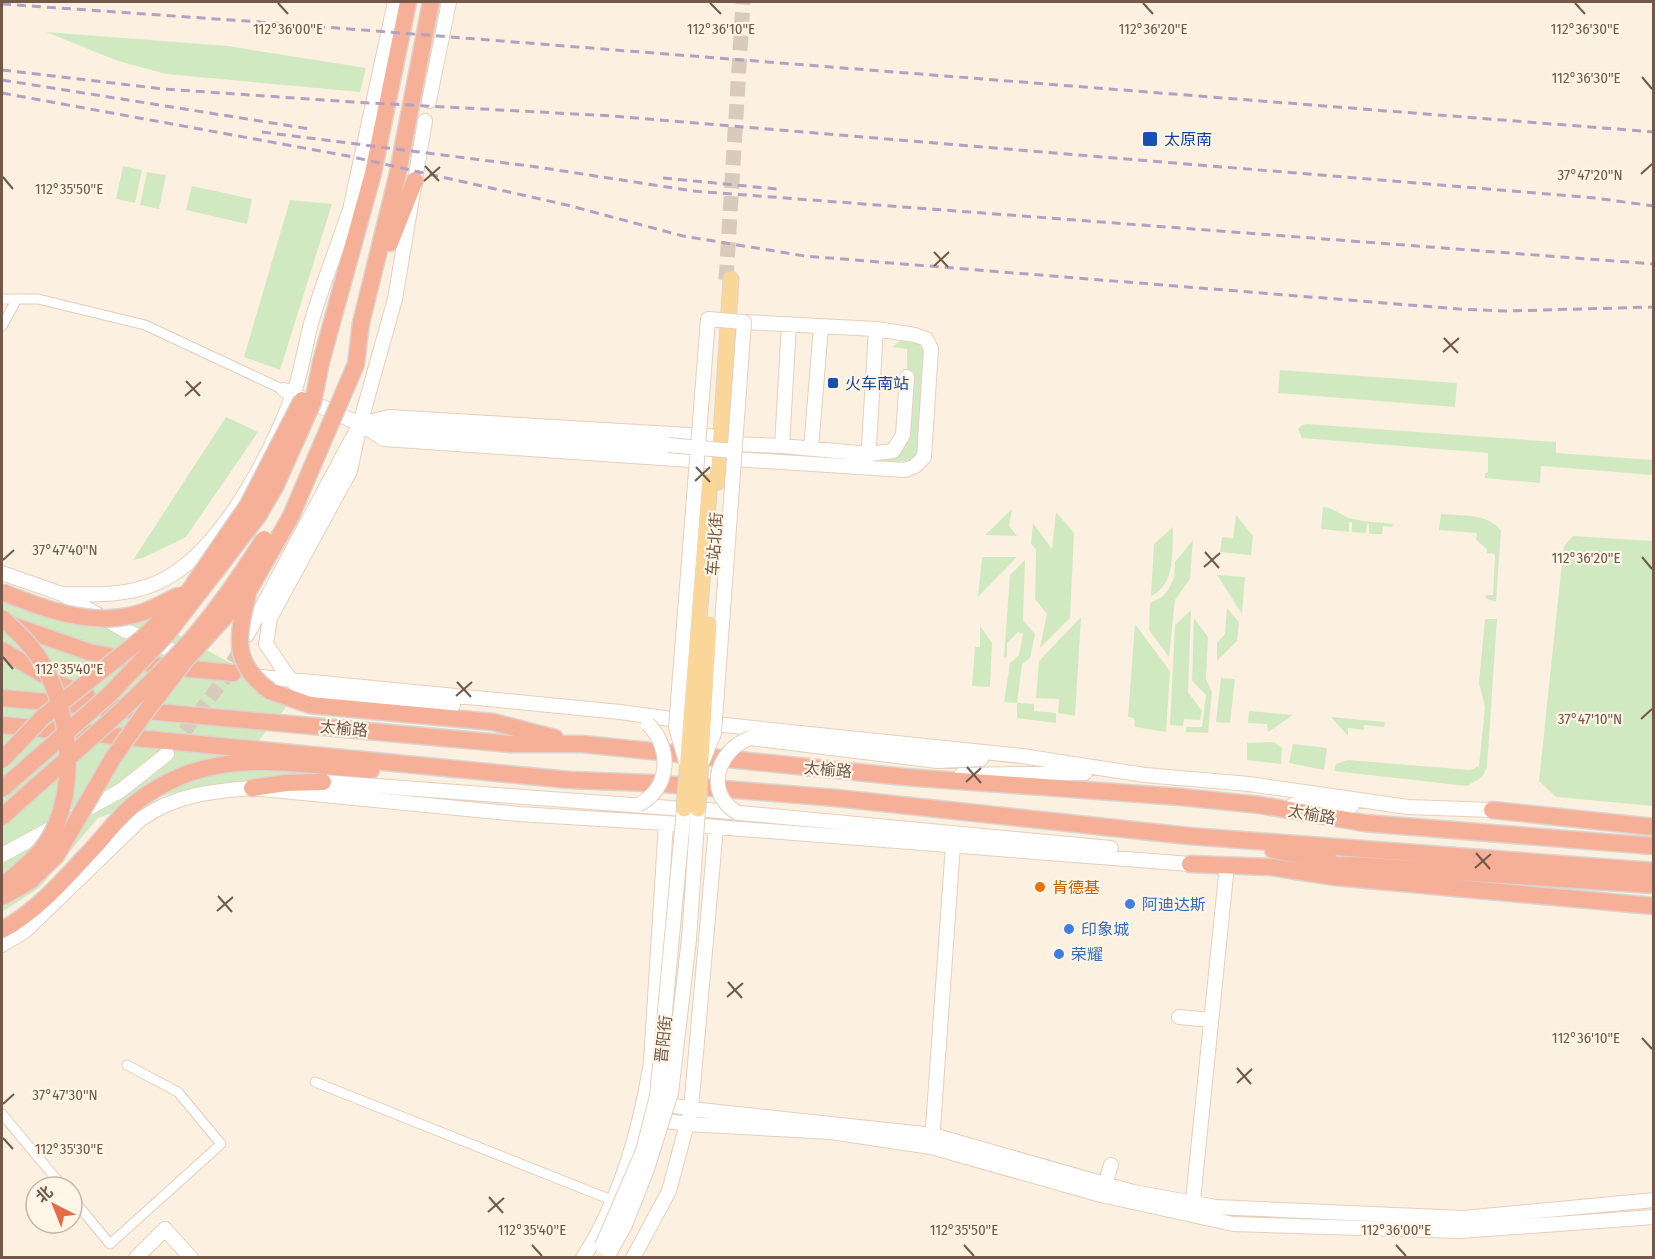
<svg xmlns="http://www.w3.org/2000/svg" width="1655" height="1259" viewBox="0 0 1655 1259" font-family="'Fira Sans Condensed','Noto Sans SC',sans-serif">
<rect width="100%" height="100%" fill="#fcf1e1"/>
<path fill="#d1e9c0" d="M46 32 228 46 366 68 360 92 166 74 118 61Z
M123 166 142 170 135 203 116 199Z
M147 172 166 175 159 209 140 205Z
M192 186 252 199 247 224 186 210Z
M290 200 332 204 280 370 244 357Z
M904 338 918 342 925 354 917 449 916 455 910 461 884 462V458L901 449 908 435 907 349 892 347Z
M1280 370 1457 383 1455 407 1278 393Z
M226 417 258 432 186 537 143 558 133 560Z
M1307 424 1556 442V453L1653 460V475L1541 466 1540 483 1485 478V473L1488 472V453L1302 438 1298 429 1302 425Z
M1323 507C1334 508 1339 514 1349 518 1362 522 1379 522 1393 524L1392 527 1383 526 1382 534H1369V524H1367L1366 533 1352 532V522H1349V532L1321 529Z
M1012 509 1009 526 1017 536 985 535Z
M1056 512 1074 533 1070 618 1040 648 1047 614 1035 599 1036 550 1031 543 1033 523 1052 549Z
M1441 514C1461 516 1489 513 1501 531L1496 602 1485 598 1486 595H1493L1495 554 1487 553V549L1476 540 1477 533 1439 530Z
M1236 515 1253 536 1251 555 1220 552 1222 537 1233 538Z
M1173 527C1172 551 1176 585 1151 596L1154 544Z
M1573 536 1653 541V806L1556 797 1539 781 1562 562 1564 546Z
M1193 540 1190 579 1175 600 1169 657 1149 630 1150 603 1162 597 1168 590 1174 578 1175 562Z
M982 557H1017L978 597Z
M1025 560 1023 620 1035 634 1030 658 1022 664 1017 703 1034 704V711L1056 713V723L1017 718V703L1004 702 1010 663 1019 655 1023 634 1018 632 1007 643V656L1004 657 1010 575Z
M1217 575 1245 577 1242 614Z
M2 599 145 617 238 667 287 706 247 755 299 775 169 794 98 818 39 888 2 912Z
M1227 608 1239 622 1237 641 1217 661V643L1225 634Z
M1191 610 1188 692 1202 711 1200 720 1184 719 1183 726 1170 725 1175 625Z
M1081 617 1075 716 1058 713 1059 699 1036 698 1039 661Z
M1194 618 1208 637 1206 679 1212 692 1208 733 1186 732V727H1202L1206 695 1192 681Z
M1485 619H1497L1487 767 1482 777 1467 786 1334 771 1336 764 1348 760 1470 770 1479 766 1485 707 1479 683Z
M1135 624 1170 671 1166 732 1135 727 1134 718 1128 717Z
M980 626 992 643 990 687 972 686 975 647H980Z
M1221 678 1235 679 1230 723 1216 722Z
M1249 711 1293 715 1268 732 1267 724 1248 723Z
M1331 717 1385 722 1384 727 1364 725V730L1348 728V736Z
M1274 742 1282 748 1281 764 1247 760V743Z
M1293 744 1327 748 1324 770 1289 763Z"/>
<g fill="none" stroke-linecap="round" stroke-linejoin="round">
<path stroke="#dacabb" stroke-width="14" stroke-dasharray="14 7" stroke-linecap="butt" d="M172 748 224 679 243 643"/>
<path stroke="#dacabb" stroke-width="15" stroke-dasharray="15 8" stroke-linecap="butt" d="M726 280 743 2"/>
<g stroke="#e0cebd" stroke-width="11">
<path id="street" d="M2 299H38L145 325 284 390
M2 326 17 299
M315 1082 614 1201
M2 1114 63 1187
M72 1198 110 1244 221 1144 178 1092 127 1065"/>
</g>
<g stroke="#e5cfbb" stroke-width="16">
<path id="secondary" d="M429 101 449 2
M348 219 395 2
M789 324 782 446 869 454 893 451 903 435 907 377
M284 390 360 424 384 439 720 462
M360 424 350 471 270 618 266 644C275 656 283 672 293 682 318 705 418 703 453 705
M360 424 389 417 721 437
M368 426 465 435
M455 430 668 445
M734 444 782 446
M811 449 821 326
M733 459 905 470 915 466 924 457 931 349 926 339 915 335 876 329 744 322
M868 462 876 329
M2 573 62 594 124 630 187 657
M64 594C100 595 138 596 170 576 226 542 270 455 293 395 302 371 305 344 312 320 323 283 337 248 349 212
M247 635 360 424 395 299 425 121
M251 676 620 712 686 721
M705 723 1022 756 1145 775 1249 784 1408 807 1492 810
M750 738 937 761 981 759
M961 775 1085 773
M323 782 684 809
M1293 805 1352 806
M698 809 1111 848
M2 855 120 791 167 754
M2 945 25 931 141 819C174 795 212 791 252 788L519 814 666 823 1190 864
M1179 1017 1211 1020
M645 1100 691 1109 933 1135 1133 1192 1216 1207 1463 1218 1654 1200
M641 1117 687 1124 831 1132 931 1147 1101 1195 1233 1224 1460 1231 1654 1217
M932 1142 953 845
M1103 1191 1111 1165
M1192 1210 1227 865
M136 1258 165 1229 191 1258
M583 1258C621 1199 640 1131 651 1062L666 823
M633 1258 669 1191 691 1109 716 827"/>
</g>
<g stroke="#dbd3cf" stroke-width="17">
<path id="primary" d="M718 482 731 279"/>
</g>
<g stroke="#dbd3cf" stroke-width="19">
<path id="highway" d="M390 243 415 180
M361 323 397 177 431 2
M321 362 373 173 408 2
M6 623 89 652 160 666 233 673
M2 650 59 684 87 696
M270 691 310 705 493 722 555 738
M2 698 511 744H582L905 777 1182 797 1260 805 1364 823 1654 846
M2 725 570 780 651 783 836 798 1189 836 1654 871
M252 788 286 783 323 782
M1492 810 1654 827
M1273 850 1330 861
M1190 864 1271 867 1335 877 1654 906
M1317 866 1351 865 1654 885
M2 930C39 910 67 876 96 845 108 832 120 815 134 804 210 744 281 764 371 770"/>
</g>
<use href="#street" stroke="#fff" stroke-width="9"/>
<use href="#secondary" stroke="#fff" stroke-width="14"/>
<use href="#primary" stroke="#fbd699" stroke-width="15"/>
<use href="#highway" stroke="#f6b098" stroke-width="16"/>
<path stroke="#b4a0c4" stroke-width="3" stroke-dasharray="9 6" stroke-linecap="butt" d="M2 4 274 23 1654 132
M2 70 163 89 353 102 612 116 1595 198 1654 206
M2 80 310 129
M2 93 348 156 567 205 683 236 805 256 1459 309 1506 311 1654 307
M262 132 537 167 693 191 1654 264
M663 178 777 189"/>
<g stroke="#e5cfbb" stroke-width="16" stroke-linecap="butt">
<path id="secondary-bridge" d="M668 445 734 451
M686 762 676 727 708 319 744 322 714 733 703 760
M638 805C671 788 672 748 648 724
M738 813C704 794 716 751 750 738
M602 1246 643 1151 657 1096 684 809
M610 1252 625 1225 646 1172 671 1093 689 939 698 809"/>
</g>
<g stroke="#dbd3cf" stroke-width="17" stroke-linecap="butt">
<path id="primary-bridge" d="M684 809 710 481
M698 809 709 624"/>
</g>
<g stroke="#dbd3cf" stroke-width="19" stroke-linecap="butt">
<path id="highway-bridge" d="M2 592C44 609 91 627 137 614 152 610 166 601 180 595
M248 593C238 635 230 662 270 691
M2 618C15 630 29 642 39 658 68 703 77 775 56 825 46 851 22 870 2 886
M2 760 43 717 144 637 189 591 248 505 302 400
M2 789 109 695 167 634 258 516 275 487 313 402 321 362
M2 817C62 762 127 710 183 649 213 616 240 577 264 539
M2 897 30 881 56 856 113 758 144 714 184 662 249 590 291 516 356 364 361 323"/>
</g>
<use href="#secondary-bridge" stroke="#fff" stroke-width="14"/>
<use href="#primary-bridge" stroke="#fbd699" stroke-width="15"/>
<use href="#highway-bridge" stroke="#f6b098" stroke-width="16"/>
</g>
<path fill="none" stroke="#735748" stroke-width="2" d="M278 3 288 14M710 3 721 14M1143 3 1153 14M1575 3 1585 14M1642 77 1652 89M425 166 439 181M1641 174 1652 164M3 177 13 189M424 181 440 167M934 252 948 267M934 266 949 252M1444 338 1458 353M1443 352 1459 338M186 381 200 396M185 396 201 382M696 467 710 482M695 481 710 467M1205 552 1219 568M1642 557 1652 569M3 560 14 550M1204 567 1220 553M3 657 13 669M457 682 471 697M456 696 472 682M1641 719 1652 709M967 767 981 783M966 782 981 768M1476 853 1490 869M1475 868 1491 854M218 896 232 912M217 911 233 897M728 982 742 998M727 997 743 983M1642 1038 1652 1049M1237 1068 1251 1084M1237 1083 1252 1069M3 1104 14 1094M3 1138 13 1149M489 1197 503 1213M488 1212 504 1198M532 1245 542 1256M964 1245 974 1256M1396 1245 1406 1256"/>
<g fill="#1a4fb4" stroke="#fff6e7" stroke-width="2">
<rect x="1142" y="131" width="16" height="16" rx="3"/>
<rect x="827" y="377" width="12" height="12" rx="3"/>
</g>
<circle fill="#e8710a" stroke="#fff6e7" stroke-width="2" cx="1040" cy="887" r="6"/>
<g fill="#3f7fe0" stroke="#fff6e7" stroke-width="2">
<circle cx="1130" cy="904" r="6"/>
<circle cx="1069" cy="929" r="6"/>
<circle cx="1059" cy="954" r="6"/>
</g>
<g text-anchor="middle" stroke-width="4.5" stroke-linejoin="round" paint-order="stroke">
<g font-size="16" fill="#164399" stroke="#fff6e7" text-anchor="start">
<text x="1164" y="145">太原南</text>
<text x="845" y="389">火车南站</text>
</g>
<g font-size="16" fill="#735748" stroke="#fff6e7">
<text transform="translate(714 544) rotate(-86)" y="6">车站北街</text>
<text transform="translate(344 728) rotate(5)" y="6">太榆路</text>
<text transform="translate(828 769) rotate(5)" y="6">太榆路</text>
<text transform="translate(1312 814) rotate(10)" y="6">太榆路</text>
<text transform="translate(663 1039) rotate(-84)" y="6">晋阳街</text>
</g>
<g font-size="16" fill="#c56008" stroke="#fff6e7" text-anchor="start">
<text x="1052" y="893">肯德基</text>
</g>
<g font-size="16" fill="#366cbe" stroke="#fff6e7" text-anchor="start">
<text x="1142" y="910">阿迪达斯</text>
<text x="1081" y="935">印象城</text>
<text x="1071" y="960">荣耀</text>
</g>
</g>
<g font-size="15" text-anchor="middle" fill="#735748" stroke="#fff6e7" stroke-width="4.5" stroke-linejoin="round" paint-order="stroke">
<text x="721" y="34">112°36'10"E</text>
<text x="1153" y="34">112°36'20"E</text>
<text x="288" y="34">112°36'00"E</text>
<text x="1585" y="34">112°36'30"E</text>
<text x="1586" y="83">112°36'30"E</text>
<text x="1590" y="180">37°47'20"N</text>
<text x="69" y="194">112°35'50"E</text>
<text x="65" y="555">37°47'40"N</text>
<text x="1586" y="563">112°36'20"E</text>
<text x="69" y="674">112°35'40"E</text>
<text x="1590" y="724">37°47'10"N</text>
<text x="1586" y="1043">112°36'10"E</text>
<text x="65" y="1100">37°47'30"N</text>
<text x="69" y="1154">112°35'30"E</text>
<text x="532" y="1235">112°35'40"E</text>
<text x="964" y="1235">112°35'50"E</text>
<text x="1396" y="1235">112°36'00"E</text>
</g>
<rect width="1655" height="1259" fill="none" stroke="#735748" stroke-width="6"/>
<g transform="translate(54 1205) rotate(318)"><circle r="28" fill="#fff6e7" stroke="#c7b6a7" stroke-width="1.5"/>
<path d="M0-4.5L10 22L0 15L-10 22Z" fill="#e66a46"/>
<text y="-9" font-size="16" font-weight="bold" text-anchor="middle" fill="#735748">北</text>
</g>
</svg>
